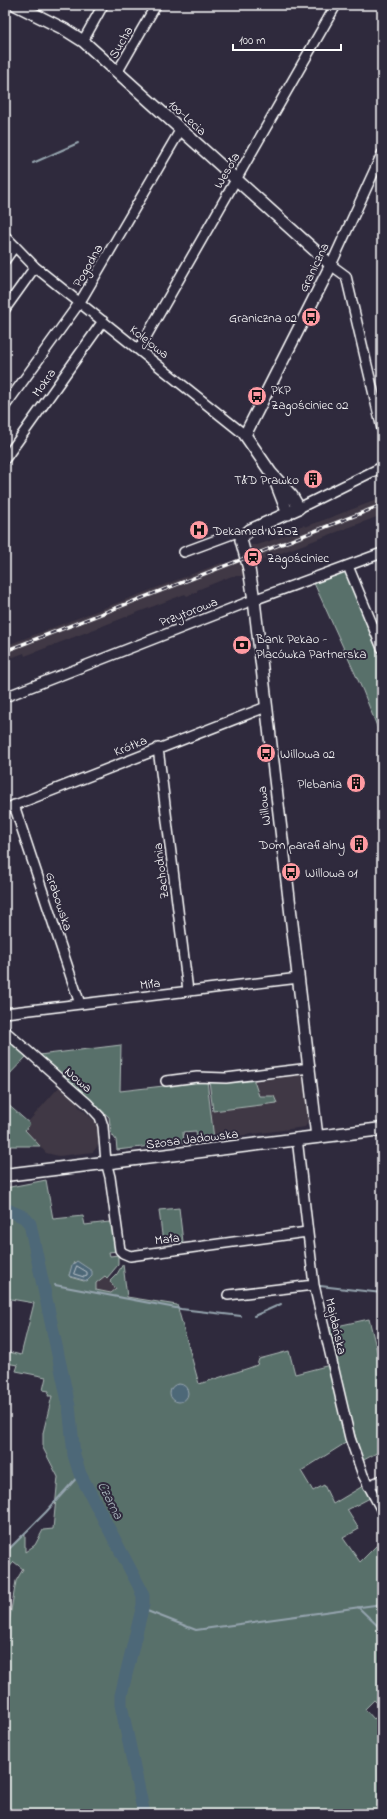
<svg xmlns="http://www.w3.org/2000/svg" width="387" height="1819" viewBox="0 0 387 1819" font-family="'Indie Flower',sans-serif">
<rect width="100%" height="100%" fill="#2f2a3d"/>
<filter id="ink" filterUnits="userSpaceOnUse"><feTurbulence type="fractalNoise" baseFrequency=".025" numOctaves="2"/><feDisplacementMap in="SourceGraphic" scale="8" xChannelSelector="R" yChannelSelector="G"/><feConvolveMatrix kernelMatrix="1 2 1 2 8 2 1 2 1" color-interpolation-filters="sRGB"/></filter>
<g filter="url(#ink)">
<path fill="#403844" d="M382 498V515L254 563 250 545H257L270 541 294 532 293 529 304 525 305 527Z
M239 558 245 576H232L197 590V592L187 596 185 594 25 656 24 653 5 660V646L221 563 225 564Z
M303 1075 309 1121 305 1127 214 1139 210 1111 277 1103 266 1095 259 1096 254 1081Z
M60 1086 78 1103V1106L97 1123 98 1131H100V1135H99V1144L93 1152 59 1156 46 1153 25 1129 30 1124 28 1122Z
M106 1275 116 1289 111 1293 96 1290V1283Z"/>
<path fill="#59706b" stroke="#acb8b5" fill-rule="evenodd" d="M345 571 382 663V739L363 691 314 583Z
M5 1036 27 1056 5 1079Z
M121 1045 120 1091 207 1081 214 1139 197 1140 196 1131 183 1132 184 1142 117 1150 116 1140 111 1133 109 1117 39 1055Z
M245 1078 254 1081 259 1096H274L277 1103 213 1111 209 1081Z
M5 1102 30 1124 25 1130 40 1146H5Z
M46 1180 53 1219 83 1216 85 1225 109 1222 114 1232 117 1251 109 1252 110 1256 118 1255V1265L107 1278 105 1276 96 1283V1290L111 1293 116 1289 110 1281 117 1274 123 1264 127 1297 177 1305 199 1384 249 1368 257 1365 259 1359 289 1351 295 1374 330 1365 347 1442 301 1471 313 1491 324 1485 333 1504 363 1486 370 1498 347 1510 359 1529 343 1538 360 1562 382 1540V1696L376 1702 374 1700 365 1709 374 1719 382 1711V1814H5V1645L16 1581 23 1569 14 1562 5 1572V1552L25 1534V1552L35 1545 43 1530 53 1529 58 1477 43 1448V1433L52 1396H48L49 1391 43 1390 46 1377 16 1371 18 1365 5 1363V1351L21 1355 34 1303 5 1298V1188ZM74 1262 90 1278 84 1281 70 1277 69 1275Z
M179 1208 183 1242 163 1243 159 1210Z
M369 1319 377 1351 382 1350V1450L362 1461 343 1391 328 1328Z"/>
<path fill="#4e6778" stroke="#95a4ae" d="M77 1261 92 1271V1276L87 1281 69 1276 72 1265Z
M170 1393a9 9 0 1 1 18 0a9 9 0 1 1-18 0Z"/>
<g fill="none" stroke-linecap="round" stroke-linejoin="round">
<path stroke="#b8c2c9" stroke-width="1" d="M77 1266 87 1272V1276L84 1277 74 1274Z"/>
<path stroke="#95a4ae" stroke-width="2" d="M33 163 78 143
M43 1282 48 1283
M55 1285 181 1309 241 1316
M320 1286 382 1293
M254 1316 281 1304
M5 1553 46 1512 80 1474
M358 1607 382 1630
M142 1609 196 1630 382 1604"/>
<path stroke="#4e6778" stroke-width="13" d="M5 1209 24 1217 30 1224 69 1406 74 1455 80 1474 139 1586 143 1596V1605L121 1695V1705L144 1814"/>
<g stroke="#fff" stroke-width="12">
<path id="minor" d="M5 6V5
M83 41 103 5
M118 71 156 5
M382 154 331 265 346 276 382 429
M5 236 35 267 245 435
M5 260 15 246
M5 309 35 267
M139 349 336 5
M5 406 80 302 181 129
M5 459 103 321
M299 508 382 467
M184 552 235 533 243 536
M348 566 382 648
M5 697 248 602 382 553
M158 748 188 991
M14 805 80 1004
M5 809 266 707
M5 1013 299 978
M5 1031 88 1104 100 1117 103 1126 106 1162 110 1177 120 1250 123 1253 130 1256 307 1232
M166 1081 197 1077 226 1078 310 1068
M297 1138 314 1285 350 1438 363 1475 382 1511
M228 1295 314 1285
M368 1486 382 1480"/>
</g>
<g stroke="#fff" stroke-width="14">
<path id="tertiary" d="M16 5 64 29 83 41 331 265 245 435 271 473 292 496 299 508 250 530 243 536 241 540 249 569 254 600 317 1137
M276 483 288 514"/>
</g>
<g stroke="#fff" stroke-width="15">
<path id="secondary" d="M5 1175 382 1129"/>
</g>
<use href="#minor" stroke="#2f2a3d" stroke-width="9"/>
<use href="#tertiary" stroke="#2f2a3d" stroke-width="11"/>
<use href="#secondary" stroke="#2f2a3d" stroke-width="12"/>
<g stroke="#fff" stroke-width="3.5">
<path id="rail" d="M5 651 382 505"/>
</g>
<use href="#rail" stroke="#2f2a3d" stroke-width="2" stroke-dasharray="6" stroke-linecap="butt"/>
</g>
</g>
<defs>
<g id="bus-disc" transform="scale(1)"><circle r="9.5" fill="#ff9aa2" stroke="#2f2a3d"/><path d="M-5-6H5V4H4V6H2V4H-2V6H-4V4H-5ZM-3.5-4V0h7V-4ZM-3.5 1.2v1.5H-2V1.2ZM2 1.2v1.5H3.5V1.2Z" fill="#111"/></g>
<g id="building-disc" transform="scale(1)"><circle r="9.5" fill="#ff9aa2" stroke="#2f2a3d"/><path d="M-4-6H4V6H1V3H-1V6H-4ZM-2.5-4.3h1.7v1.8h-1.7ZM.8-4.3h1.7v1.8H.8ZM-2.5-1h1.7V.8h-1.7ZM.8-1h1.7V.8H.8Z" fill="#111"/></g>
<g id="hospital-disc" transform="scale(1)"><circle r="9.5" fill="#ff9aa2" stroke="#2f2a3d"/><path d="M-5-5h3v3.5h4V-5h3V5h-3V1.5h-4V5h-3Z" fill="#111"/></g>
<g id="station-disc" transform="scale(1)"><circle r="9.5" fill="#ff9aa2" stroke="#2f2a3d"/><path d="M-3-6H3Q5-6 5-4V2Q5 4 3 4L4.5 6H3L1.5 4h-3L-3 6H-4.5L-3 4Q-5 4-5 2V-4Q-5-6-3-6ZM-3.5-4v3h7v-3ZM-3.5 1v1.5H-2V1ZM2 1v1.5H3.5V1Z" fill="#111"/></g>
<g id="bank-disc" transform="scale(1)"><circle r="9.5" fill="#ff9aa2" stroke="#2f2a3d"/><path d="M-6-4H6V4H-6ZM0-2.3a2.3 2.3 0 1 0 0 4.6a2.3 2.3 0 1 0 0-4.6Z" fill="#111"/></g>
</defs>
<g fill-rule="evenodd">
<use href="#bus-disc" x="311" y="317"/>
<use href="#bus-disc" x="257" y="396"/>
<use href="#building-disc" x="313" y="479"/>
<use href="#hospital-disc" x="199" y="530"/>
<use href="#station-disc" x="253" y="557"/>
<use href="#bank-disc" x="242" y="645"/>
<use href="#bus-disc" x="266" y="753"/>
<use href="#building-disc" x="356" y="783"/>
<use href="#building-disc" x="359" y="844"/>
<use href="#bus-disc" x="291" y="872"/>
</g>
<g text-anchor="middle" stroke-width="4" stroke-linejoin="round" paint-order="stroke">
<g font-size="13" fill="#fff" stroke="#2f2a3d">
<text transform="translate(120 42) rotate(-60)" y="5">Sucha</text>
<text transform="translate(188 117) rotate(42)" y="5">100-Lecia</text>
<text transform="translate(226 170) rotate(-60)" y="5">Wesoła</text>
<text transform="translate(87 265) rotate(-60)" y="5">Pogodna</text>
<text transform="translate(313 267) rotate(-64)" y="5">Graniczna</text>
<text transform="translate(150 341) rotate(38)" y="5">Kolejowa</text>
<text transform="translate(43 382) rotate(-55)" y="5">Mokra</text>
<text transform="translate(188 611) rotate(-21)" y="5">Przytorowa</text>
<text transform="translate(130 745) rotate(-22)" y="5">Krótka</text>
<text transform="translate(263 806) rotate(-97)" y="5">Willowa</text>
<text transform="translate(160 871) rotate(-97)" y="5">Zachodnia</text>
<text transform="translate(60 901) rotate(72)" y="5">Grabowska</text>
<text transform="translate(150 983) rotate(-7)" y="5">Miła</text>
<text transform="translate(79 1079) rotate(41)" y="5">Nowa</text>
<text transform="translate(192 1138) rotate(-7)" y="5">Szosa Jadowska</text>
<text transform="translate(167 1238) rotate(-7)" y="5">Mała</text>
<text transform="translate(337 1326) rotate(77)" y="5">Majdańska</text>
</g>
<g font-size="13" fill="#fff" stroke="#2f2a3d" text-anchor="start">
<text x="297" y="322" text-anchor="end">Graniczna 02</text>
<text x="271" y="394">PKP<tspan x="271" dy="15">Zagościniec 02</tspan></text>
<text x="299" y="484" text-anchor="end">T&amp;D Prawko</text>
<text x="213" y="535">Dekamed NZOZ</text>
<text x="267" y="562">Zagościniec</text>
<text x="256" y="643">Bank Pekao -<tspan x="256" dy="15">Placówka Partnerska</tspan></text>
<text x="280" y="758">Willowa 02</text>
<text x="342" y="788" text-anchor="end">Plebania</text>
<text x="345" y="849" text-anchor="end">Dom parafialny</text>
<text x="305" y="877">Willowa 01</text>
</g>
<g font-size="14" font-style="italic" fill="#afbbc2" stroke="#2f2a3d">
<text transform="translate(111 1500) rotate(63)" y="5">Czarna</text>
</g>
</g>
<rect width="387" height="1819" fill="none" stroke="#2f2a3d" stroke-width="20"/>
<rect x="10" y="10" width="367" height="1799" fill="none" stroke="#fff" stroke-width="1.5" filter="url(#ink)"/>
<path d="M233 44v6h108v-6" fill="none" stroke="#ffffff" stroke-width="2"/>
<text x="239" y="44" font-size="12" fill="#ffffff" stroke="#2f2a3d" stroke-width="3" paint-order="stroke">100 m</text>
</svg>
